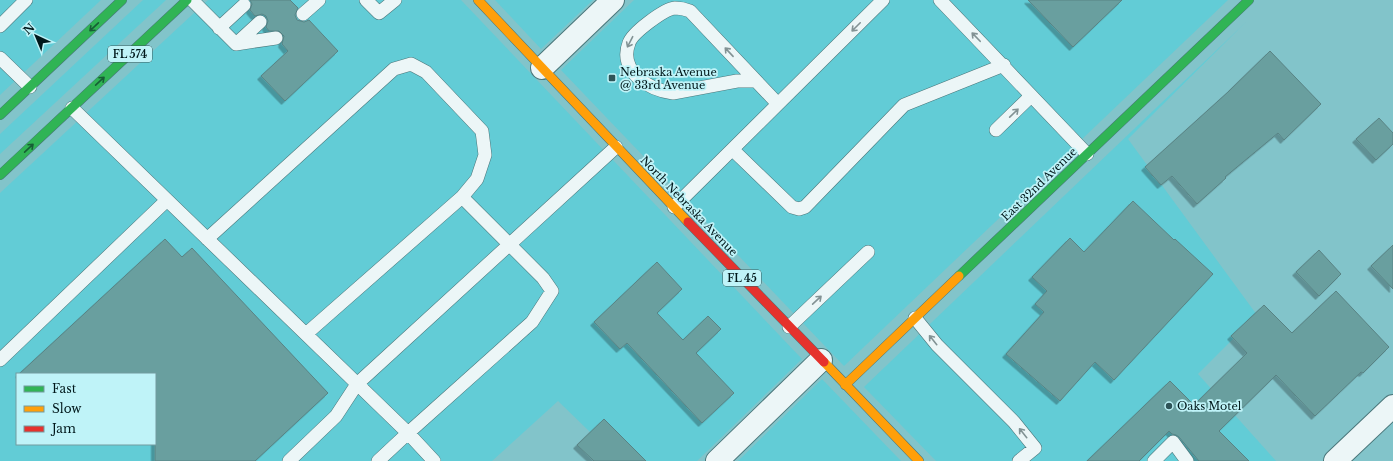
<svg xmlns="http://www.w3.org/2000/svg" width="1393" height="461" viewBox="0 0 1393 461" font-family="'Libre Baskerville',serif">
<defs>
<filter id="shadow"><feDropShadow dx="-3.5" dy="3.5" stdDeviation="0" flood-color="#0004"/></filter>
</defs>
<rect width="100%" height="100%" fill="#82c4ca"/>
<path fill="#62ccd6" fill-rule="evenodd" d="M0 0H101L0 95Z
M143 0H166L0 154V134Z
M208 0H461L802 359 697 461H620L558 401 492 461H0V193ZM17 374H155V444H17Z
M495 0H593L541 49Z
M634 0H1228L844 366 561 70Z
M1246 22 1128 139 1257 315 1198 374 1276 461H936L864 387Z
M822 379 901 461H738Z"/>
<path fill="#699f9f" stroke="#598384" filter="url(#shadow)" d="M250 0H290L298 8 295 15 297 20 304 22 309 20 338 51 285 101 261 76 288 51 282 44 284 36 279 31H269L266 27 268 21 266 16 262 14 255 16 250 10 252 4Z
M1028 0H1122L1073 47Z
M1270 51 1321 104 1284 140 1278 133 1225 177 1226 178 1197 204 1172 176 1161 185 1145 167 1228 92Z
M1379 118 1393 133V144L1376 160 1356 139Z
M1133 201 1174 240 1175 239 1213 274 1114 380 1095 362 1060 401 1006 354 1044 312 1035 304 1047 291 1032 277 1070 238 1084 252Z
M165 239 182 257 192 248 328 393 255 461H155V374H19Z
M1393 245V289L1371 266Z
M1319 250 1341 274 1319 296 1296 272Z
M657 262 682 289 657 313 683 340 708 316 721 329 696 353 734 393 702 423 627 343 620 349 594 322Z
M1336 291 1389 347 1363 373 1361 372 1315 416 1276 375 1219 431 1249 461H1199L1179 437 1176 435 1172 434 1169 431 1139 461H1087L1170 381 1194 405 1247 353 1231 336 1264 305 1292 333Z
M604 419 646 461H594L577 445Z"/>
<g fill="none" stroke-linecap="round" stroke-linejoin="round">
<g stroke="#4a767a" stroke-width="14">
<path id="lane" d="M192 0 236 44 260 22
M366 0 379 13 395 0
M940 0 1087 154
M303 14 319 0
M0 26 26 0
M219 28 244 5
M236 44 276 38
M0 58 30 87
M756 81H737L673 93C649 90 618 71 629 43 632 33 664 9 675 8 681 8 685 9 690 11L778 104
M72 108 408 433 378 461
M996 130 1031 96
M733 150 792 207 799 209 805 207 904 105 1004 65
M674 207 883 0
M207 239 394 69 411 64 426 72 482 131 485 155 477 179 462 197 543 278 552 291 532 322 408 433 434 461
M915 318 937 345 1014 422 1035 448 1019 461
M789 327 868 252
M306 334 462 197
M0 360 167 200
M289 461 336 416 357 384 616 147
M1154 461 1173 442 1187 461"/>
</g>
<g stroke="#4a767a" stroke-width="24">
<path id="street" d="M542 68 613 0
M717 461 821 360
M1335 461 1393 406"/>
</g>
<g stroke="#4a767a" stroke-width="10">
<path id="fast" d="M0 115 122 0
M0 175 187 0
M959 276 1249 0"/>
</g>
<g stroke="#4a767a" stroke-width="10">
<path id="slow" d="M478 0 688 222
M824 362 919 461
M845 385 959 276"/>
</g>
<g stroke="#4a767a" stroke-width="10">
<path id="jam" d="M688 222 824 362"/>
</g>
<use href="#lane" stroke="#ecf6f7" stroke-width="13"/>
<use href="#street" stroke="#ecf6f7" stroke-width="22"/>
<use href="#fast" stroke="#30b455" stroke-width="9"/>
<use href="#slow" stroke="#ff9f0a" stroke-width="9"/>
<use href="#jam" stroke="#e5322d" stroke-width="9"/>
</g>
<defs><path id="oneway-shaft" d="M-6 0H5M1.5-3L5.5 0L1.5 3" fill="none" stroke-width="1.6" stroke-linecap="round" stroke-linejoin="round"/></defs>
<g stroke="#165e35">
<use href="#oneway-shaft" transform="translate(94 27) rotate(137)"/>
<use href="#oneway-shaft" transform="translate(100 81) rotate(-43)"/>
<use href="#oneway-shaft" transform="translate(29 148) rotate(-43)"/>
</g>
<g stroke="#829294">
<use href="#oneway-shaft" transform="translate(856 27) rotate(135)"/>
<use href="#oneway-shaft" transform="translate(976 37) rotate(-134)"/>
<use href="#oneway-shaft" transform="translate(630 42) rotate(117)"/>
<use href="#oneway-shaft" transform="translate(729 52) rotate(-133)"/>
<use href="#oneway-shaft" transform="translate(1014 113) rotate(-44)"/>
<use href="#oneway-shaft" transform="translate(817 300) rotate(-43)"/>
<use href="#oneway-shaft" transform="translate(933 340) rotate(-129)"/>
<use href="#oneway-shaft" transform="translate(1023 433) rotate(-129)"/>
</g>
<g fill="#2e5458" stroke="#bff3f8" stroke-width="1.5">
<rect x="608" y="74" width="8" height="8" rx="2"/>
<circle cx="1169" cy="406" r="4"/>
</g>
<g text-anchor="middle" stroke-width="3.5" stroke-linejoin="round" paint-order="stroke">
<g fill="#bff3f8" stroke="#395a5d" stroke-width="1">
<rect x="108" y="46" width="44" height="16" rx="3"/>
<rect x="723" y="270" width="38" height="16" rx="3"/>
</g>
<g font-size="10" font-weight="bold" fill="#00181b">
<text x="130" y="58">FL 574</text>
<text x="742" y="282">FL 45</text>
</g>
<g font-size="11" fill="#00181b" stroke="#bff3f8" text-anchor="start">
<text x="620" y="76">Nebraska Avenue<tspan x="620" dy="13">@ 33rd Avenue</tspan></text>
<text x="1177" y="410">Oaks Motel</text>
</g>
<g font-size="11" fill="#00181b" stroke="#bff3f8">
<text transform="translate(1039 184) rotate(-44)" y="4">East 32nd Avenue</text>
<text transform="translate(689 206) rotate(46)" y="4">North Nebraska Avenue</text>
</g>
</g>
<rect x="16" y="373" width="140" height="72" fill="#bff3f8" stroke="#739ba0"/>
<rect x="24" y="386" width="20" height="6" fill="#30b455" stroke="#739ba0"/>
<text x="52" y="393" font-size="12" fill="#00181b">Fast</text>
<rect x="24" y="406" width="20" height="6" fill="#ff9f0a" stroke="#739ba0"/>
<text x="52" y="413" font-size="12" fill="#00181b">Slow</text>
<rect x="24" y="426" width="20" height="6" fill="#e5322d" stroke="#739ba0"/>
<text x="52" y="433" font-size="12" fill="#00181b">Jam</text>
<g transform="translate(36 36) rotate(316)" stroke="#bff3f8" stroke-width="3" paint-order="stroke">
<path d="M0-3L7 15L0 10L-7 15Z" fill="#00181b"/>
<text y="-6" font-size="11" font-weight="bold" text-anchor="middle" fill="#00181b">N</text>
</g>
</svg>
